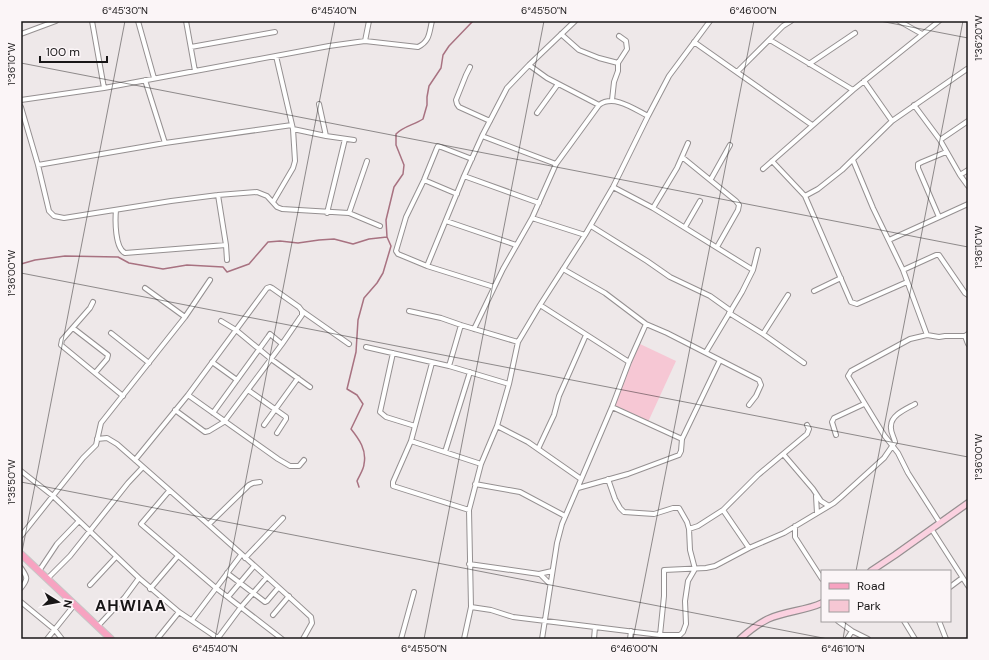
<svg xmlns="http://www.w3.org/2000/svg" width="989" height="660" viewBox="0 0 989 660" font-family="'DM Sans',sans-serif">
<rect width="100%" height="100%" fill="#eee8e9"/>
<path fill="#f6c7d4" d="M640 344 676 361 648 422 611 405Z"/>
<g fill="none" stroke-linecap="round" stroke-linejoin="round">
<path stroke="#a87281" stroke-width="1.5" d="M21 264 35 260 65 256 118 257 129 263 163 269 187 265 223 267 227 272 249 264 268 242 280 241 298 243 319 240 334 239 353 244 369 239 387 237
M359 487 357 481C359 476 364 469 364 464 367 450 359 439 351 429L363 404 357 395 347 389 356 352 358 320 364 298 377 283 383 273 391 246 387 237 386 220 394 187 403 174 404 165 396 145V134C404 126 414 125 423 119L427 105V97L429 86 441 68 443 55 449 46 473 21"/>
<g stroke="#959091" stroke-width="6">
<path id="street" d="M92 21 104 88
M138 21 154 78
M186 21 195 71
M899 21 922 34
M21 34 56 21
M561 34 579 50 599 58 618 63V71L614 82 612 100
M770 40 853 90
M365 41 369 21
M694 42 812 125
M191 47 275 32
M618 63 627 49 626 41 619 36
M809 64 855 33
M529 65 547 78 599 105
M470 67 466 75 456 100 457 104 459 107 490 121
M737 72 783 26 791 21
M145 80 165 143
M864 81 892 121
M21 100 104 88 329 46 365 41 418 47C430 41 429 33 432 21
M319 104 326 136
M914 105 940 140 960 175 968 186
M21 107 38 165 49 211 54 216 64 218 171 201 218 195 257 192 267 196 277 207 282 209 349 213 367 161
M537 113 558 84
M293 129 326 136 354 140
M482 136 556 164
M940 140 968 121
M682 157 736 201 739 205 738 210 717 247
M472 159 441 147 438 146 437 148 424 180 406 217 396 251 398 254 427 266 494 287
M853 160 873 208 903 270 927 335
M772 161 805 196 851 302 857 304 907 282
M38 165 165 143 292 125
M763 169 853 90 939 21
M960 175 968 170
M464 176 539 203
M711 179 730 145
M424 180 457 194
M613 187 653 208 753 270
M218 195 226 245 227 260
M805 196 818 189 842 170 892 121 967 69
M273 202 293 168 295 161 293 129 276 56
M653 208 677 168 688 143
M116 210C115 221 115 248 125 253L226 245
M327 213 345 139
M349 213 380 226
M939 217 918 168V164L922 162 946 152
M532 218 585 235
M446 221 516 245
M591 226 647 261 670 277 710 296 731 311
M685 227 700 201
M889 240 968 204
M427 266 464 176 482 136 507 88 529 65 575 21
M563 269 605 293 646 324 667 333 759 380 761 385 756 396 749 405
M903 270 936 255H939L965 293 968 295
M145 288 185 317
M814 291 841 278
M93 302 90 308 62 340 61 345 123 396
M540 305 629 362
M302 311 349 344
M409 311 441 318 461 325 518 342
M729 313 763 334 804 363
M221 321 236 330 271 359 310 387
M73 328 108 355 107 359 95 373
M474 329 503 269 532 218 556 164 599 105C614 94 634 109 648 116
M111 333 149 363
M763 334 788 295
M965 336 968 344
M366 347 449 366 509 384
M706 352 742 292 753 270 758 250
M393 353 380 412 386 417 415 426
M212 362 237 380
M432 363 411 441 393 482V486L469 510
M449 366 461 325
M248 390 286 417V419L277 433
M188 395 278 459 290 466H299L304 460
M612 407 682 439
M213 413 268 337 270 334 282 344
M264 425 298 378
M497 426 528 442 581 479
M836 435 832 422 834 418 864 404
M97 439 107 438 117 444C182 501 247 558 311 617L312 623 303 639
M411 441 481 464
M538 449 554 415 559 396 586 335
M445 452 470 372
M784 455 813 489 821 501 829 506
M135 460 188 395 267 288 270 287 272 288 299 307 302 311V315L282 344 224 422 209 431 205 432 175 410
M21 471 53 496 139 578 125 597 98 626
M608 479 615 499 620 508 624 512 654 514 673 508H679L687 522 689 529 690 550 695 569
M475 484 520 492 565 516
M578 488 628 474 679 455 681 451 682 439 720 360
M169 491 141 524 216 588 282 639
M816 496 817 513
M723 510 749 548
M940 523 908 473 898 453 884 435 848 376 851 371 910 339 927 335 939 337 945 336H965L968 334
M209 524 249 485 253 483 260 482
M795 526V537L822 579
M689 529 698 526 723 510 758 475 807 434 809 429 807 425
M932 530 968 586
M21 536 83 458 96 445 101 423 185 317 210 280
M245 558 283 518
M469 564 539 574 552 571
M21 568C27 577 29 578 21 588
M39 571 57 544 79 521
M227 573 265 602 267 601 278 588
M540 574 550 584
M139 578 179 612 219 639
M47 579 70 556 128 483 143 467
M90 585 116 557
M950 587 962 578
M150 589 178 556
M228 597 254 566
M21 602 55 630 62 639
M471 607 491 610 513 617 660 635H680L683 632 686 624 685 601 688 581 695 569
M273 615 289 596
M192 620 241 555
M838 621 852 631 868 639
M904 621 915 639
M939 621 946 639
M660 635 664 596V570L706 568 715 566 749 548 784 533 834 503 841 497 884 458 895 442C894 437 890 432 891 426 891 415 906 409 915 404
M158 638 179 612
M218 638 241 607 267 577
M47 639 75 604
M401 639 414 592
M464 639 471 607 469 510 481 464 497 426 509 384 518 342 540 305 585 235 613 187 648 116 669 76 710 21
M542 639 557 543 562 524 612 407 629 362 646 324
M594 639 595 627
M630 639 631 631
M847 639 852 631"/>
</g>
<g stroke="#959091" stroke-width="8">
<path id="secondary" d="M871 571 895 555 968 503
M740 639C749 631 758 624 768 619 785 611 805 611 822 603"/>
</g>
<g stroke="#c8c7c7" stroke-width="8">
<path id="primary" d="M21 554 111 639"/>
</g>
<use href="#street" stroke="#fff" stroke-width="4"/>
<use href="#secondary" stroke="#fbd1e0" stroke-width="5.5"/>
<use href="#primary" stroke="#f7a3c1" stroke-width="6"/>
</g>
<path fill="none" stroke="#181617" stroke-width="1" stroke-opacity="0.45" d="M880 21 968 38M21 63 968 247M21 273 968 457M21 482 828 639M21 557 125 21M856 571 963 21M215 639 335 21M424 639 544 21M633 639 754 21M843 639 846 621"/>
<g text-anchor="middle" stroke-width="3.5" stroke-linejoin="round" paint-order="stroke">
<g font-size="16" font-weight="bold" letter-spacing="1" fill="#181617" stroke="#fbf5f7">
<text x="131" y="611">AHWIAA</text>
</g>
</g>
<rect width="989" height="660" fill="none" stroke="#fbf5f7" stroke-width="44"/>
<rect x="821" y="570" width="130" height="52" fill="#fbf5f7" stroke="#a09c9d"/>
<rect x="829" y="583" width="20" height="6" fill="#f7a3c1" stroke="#a09c9d"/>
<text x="857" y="590" font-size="12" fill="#181617">Road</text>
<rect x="829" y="600" width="20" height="12" fill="#f6c7d4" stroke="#a09c9d"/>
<text x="857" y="610" font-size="12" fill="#181617">Park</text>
<g transform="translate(58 602) rotate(101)" stroke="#fbf5f7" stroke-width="3" paint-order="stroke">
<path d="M0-3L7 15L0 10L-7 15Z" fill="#181617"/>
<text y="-6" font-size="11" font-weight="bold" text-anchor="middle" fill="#181617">N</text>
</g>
<path d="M40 56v6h67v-6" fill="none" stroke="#181617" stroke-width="2"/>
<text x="46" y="56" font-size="12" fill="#181617" stroke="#fbf5f7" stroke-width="3" paint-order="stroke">100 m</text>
<rect x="22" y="22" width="945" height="616" fill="none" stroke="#181617" stroke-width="1.5"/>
<g font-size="10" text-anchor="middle" fill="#181617">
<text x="125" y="14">6°45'30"N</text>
<text x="334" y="14">6°45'40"N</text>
<text x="544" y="14">6°45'50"N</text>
<text x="753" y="14">6°46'00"N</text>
<text transform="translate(978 38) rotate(-90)" y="4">1°36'20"W</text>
<text transform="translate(11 64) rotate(-90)" y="4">1°36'10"W</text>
<text transform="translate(978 247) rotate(-90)" y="4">1°36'10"W</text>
<text transform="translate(11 273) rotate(-90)" y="4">1°36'00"W</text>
<text transform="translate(978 457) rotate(-90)" y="4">1°36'00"W</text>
<text transform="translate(11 482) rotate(-90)" y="4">1°35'50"W</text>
<text x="215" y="652">6°45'40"N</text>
<text x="424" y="652">6°45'50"N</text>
<text x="634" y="652">6°46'00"N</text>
<text x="843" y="652">6°46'10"N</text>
</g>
</svg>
